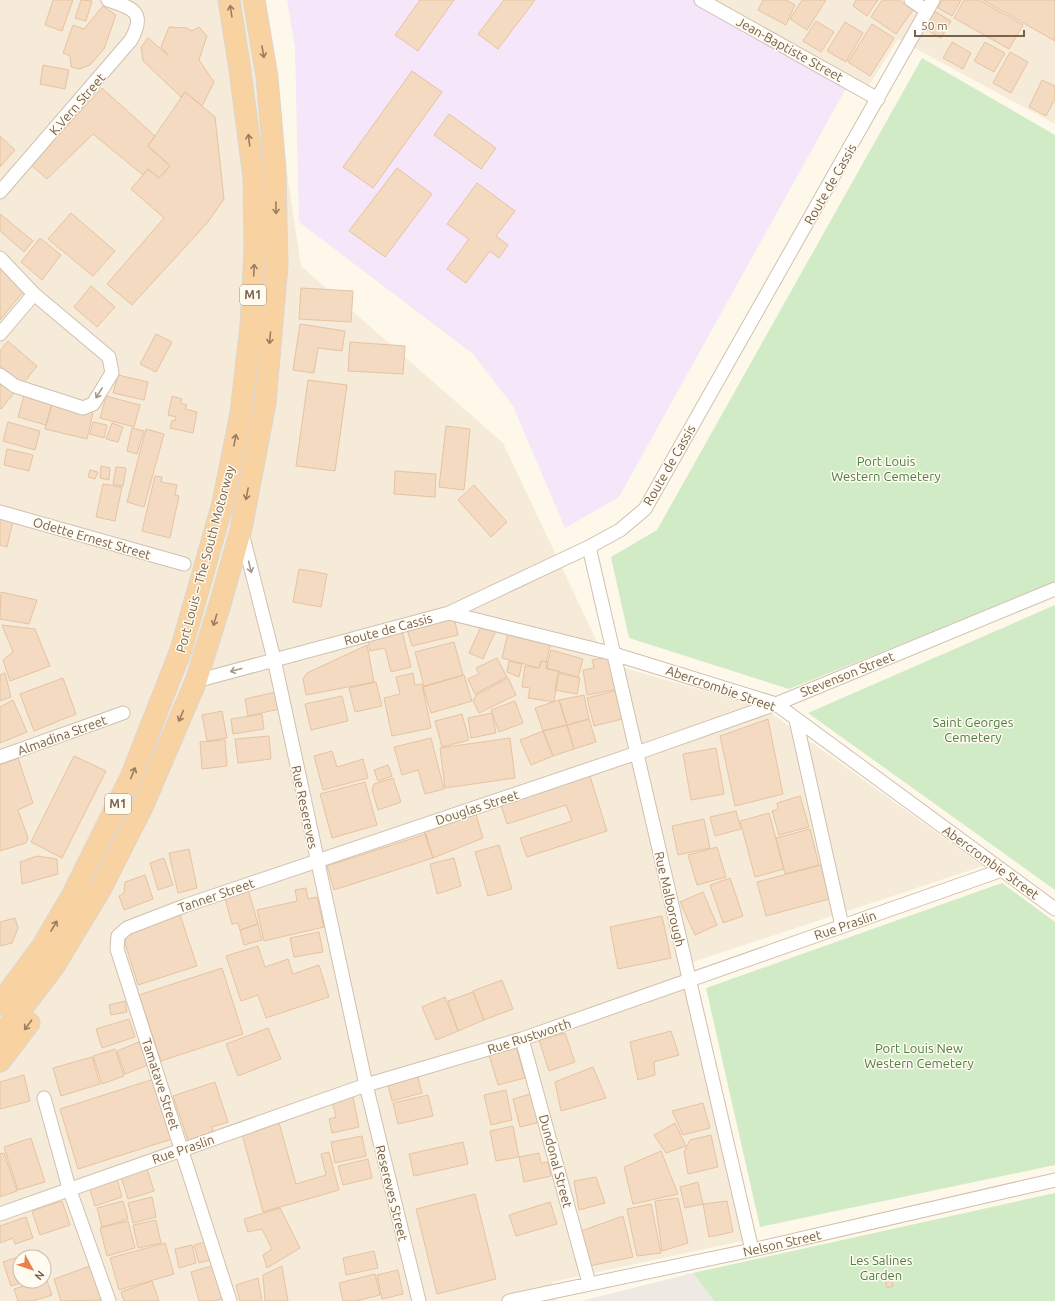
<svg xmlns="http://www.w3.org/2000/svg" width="1055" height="1301" viewBox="0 0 1055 1301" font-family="Ubuntu,sans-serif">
<rect width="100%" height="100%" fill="#fdf8e9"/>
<path fill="#f5ebd8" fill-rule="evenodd" d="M0 0H261L301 266 503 443 607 663 764 708 983 866 693 962 756 1238 552 1282 556 1301H0ZM20 1257H44V1281H20Z
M705 0H1055V124L898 39 868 87Z"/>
<path fill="#eee9e2" d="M693 1273 714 1301H581Z"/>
<path fill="#f5e6fa" d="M287 0H694L850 81 619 497 565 528 513 406 473 354 299 222 295 48Z"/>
<path fill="#d2ebc7" d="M922 58 1055 135V583L789 689 629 638 611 557 657 530Z
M1055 605V890L808 713Z
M1002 883 1055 922V1165L760 1227 706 988Z
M1055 1193V1301H714L693 1273Z"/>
<path fill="#f3dac1" stroke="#e6c3a1" d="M53 0H73L62 31 45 25Z
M81 0 92 1 86 21 75 18Z
M420 0H454L418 51 395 35Z
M504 0H535L498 49 478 34Z
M763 0H786L795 5 786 25 758 10Z
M802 0H826L807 30 790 19Z
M856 0H878L867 16 853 6Z
M882 0H899L913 10 896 34 871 17Z
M942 0H961L952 16 938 8Z
M964 0H979L1023 25 1009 49 954 18Z
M983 0H1055V41Z
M103 6 116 15 104 49 90 65 79 69 71 67 70 56 63 53 73 25 84 29Z
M934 11 951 21 941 38 924 28Z
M816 21 834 32 821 52 803 41Z
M845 22 863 33 846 62 827 51Z
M872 24 894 38 870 76 848 62Z
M169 27 187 28 192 31 199 27 207 36 199 60 214 82 202 106 185 92 181 97 143 61 141 47 148 38 168 55 161 47Z
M952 42 971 53 963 69 943 58Z
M985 42 1005 53 994 72 974 61Z
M1010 52 1028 62 1011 93 993 83Z
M43 65 69 70 65 89 40 84Z
M412 71 442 92 373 188 343 167Z
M1042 80 1055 86V99L1046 116 1029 107Z
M102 88 155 136 148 146 170 166 159 178 148 169 143 175 93 134 47 179 31 165Z
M185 92 215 117 224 199 208 222 132 305 107 284 164 218 131 189 148 169 159 178 170 166 148 146Z
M449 114 496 148 481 169 434 135Z
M0 136 15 150 0 167Z
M397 168 432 194 385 257 349 231Z
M477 183 515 211 496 236 508 245 499 258 490 251 466 283 447 269 469 239 447 224Z
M71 213 115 251 93 276 48 239Z
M0 214 33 241 24 252 0 231Z
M40 238 61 255 42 280 21 262Z
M0 263 24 291 0 320Z
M91 286 115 307 97 327 74 307Z
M301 288 353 291 351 322 299 319Z
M300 324 345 331 342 351 318 348 314 373 293 370Z
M156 334 172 342 156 372 140 364Z
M8 341 37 366 22 385 0 366V351Z
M350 342 405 346 403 374 348 371Z
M118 375 148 382 144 400 113 393Z
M308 380 347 385 335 471 296 466Z
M0 381 14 393 1 409 0 408Z
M24 396 52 404 46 425 18 417Z
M106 396 140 405 134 427 100 418Z
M172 396 182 399 181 403 187 405 185 409 197 412 193 433 170 428 172 420 175 421 176 417 168 415Z
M52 404 93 413 87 439 45 429Z
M8 422 40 431 35 450 3 441Z
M93 422 107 425 104 438 90 434Z
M112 423 123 427 118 442 106 439Z
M446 426 470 429 464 490 439 487Z
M132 428 144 431 137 454 127 451Z
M146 429 164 434 144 507 127 502Z
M7 449 33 455 29 471 4 465Z
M101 466 110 468 109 480 100 478Z
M116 467 126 468 123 486 113 484Z
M90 470 98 472 95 479 88 477Z
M395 471 436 474 435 497 394 494Z
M155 476 162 477 161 482 177 485 175 495 179 496 170 538 142 531Z
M103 484 122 487 115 521 96 517Z
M474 485 507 522 491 537 458 500Z
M0 519 13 521 7 547 0 545Z
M299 569 327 574 321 607 293 602Z
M1 592 37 600 29 624 0 619Z
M454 617 458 635 412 646 407 629Z
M483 622 497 628 483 659 469 653Z
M2 625 35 629 50 666 10 681 3 660 13 652Z
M402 631 411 667 391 672 385 648 370 651 368 640Z
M508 632 551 643 546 662 541 661 539 668 502 658Z
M454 642 463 675 424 686 415 652Z
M367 645 374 682 306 695 303 679 307 673Z
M551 650 583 659 578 677 546 668Z
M614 656 619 689 587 695 583 670 594 668 592 660Z
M497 658 507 677 475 694 468 679 479 674 476 668Z
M509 661 522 664 519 677 507 672Z
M541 661 548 662 547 669 559 671 554 702 528 698 530 688 522 687 525 666 539 668Z
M5 673 11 697 0 701V675Z
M413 673 415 685 422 684 431 728 392 736 384 698 400 694 396 677Z
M558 673 580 678 577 694 555 690Z
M464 675 472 701 431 713 423 687Z
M63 678 76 714 34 731 20 694Z
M508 678 516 695 479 713 473 701 476 695Z
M376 682 382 706 355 712 349 688Z
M615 691 622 719 594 726 587 698Z
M276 692 279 709 248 716 245 699Z
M584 695 589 719 567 725 559 700Z
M342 696 348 721 311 730 305 704Z
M13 700 27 732 0 743V707Z
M559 700 567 725 543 731 535 708Z
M515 701 523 723 499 732 491 710Z
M222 711 227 738 207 741 202 715Z
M492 713 496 733 471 738 468 718Z
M262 714 264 729 233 734 231 719Z
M462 714 469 740 442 747 435 721Z
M589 719 596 742 574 749 567 725Z
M768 719 783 794 735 806 720 736Z
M567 725 574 749 553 756 543 731Z
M543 731 553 756 531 765 520 740Z
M269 736 271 759 238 763 235 739Z
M431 738 444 789 425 794 418 770 402 775 394 747Z
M510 738 515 778 445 788 440 748Z
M225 740 227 766 202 769 200 742Z
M716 748 724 794 691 800 683 754Z
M332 751 337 767 363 759 368 778 323 790 314 756Z
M74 756 106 771 62 858 31 842Z
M18 758 33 803 18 810 28 838 26 843 0 851V765Z
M388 765 392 776 378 781 374 770Z
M590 776 607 831 527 857 520 838 572 821 566 805 507 824 501 805Z
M393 778 401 802 378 810 372 790 374 784Z
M365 782 377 825 332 838 320 794Z
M800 796 809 827 779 835 772 811 778 809 777 803Z
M736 811 741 829 715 836 710 817Z
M769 813 784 869 755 877 740 821Z
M476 814 483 838 433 858 424 832Z
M704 819 710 848 678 855 672 826Z
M810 829 819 865 785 874 776 838Z
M426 834 433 858 334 890 327 866Z
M499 845 512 889 488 896 475 852Z
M717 847 726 877 697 885 688 855Z
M189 849 197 888 178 893 169 853Z
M37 856 57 859 58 874 22 884 20 862Z
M164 858 173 885 158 890 150 863Z
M454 858 461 886 437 894 430 864Z
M821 865 829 899 766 916 757 882Z
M145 875 153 899 124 910 119 896 124 893 125 882Z
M730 878 743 916 723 923 710 885Z
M306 888 308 899 317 897 324 927 264 941 257 910 297 901 295 890Z
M248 889 258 924 240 930 238 923 232 924 224 895Z
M703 892 717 925 695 935 680 902Z
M180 915 197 966 138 985 125 943 126 932Z
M662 916 671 958 618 969 610 927Z
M15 918 18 928 12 943 0 946V922Z
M258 924 262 940 244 945 240 930Z
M319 932 323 952 294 957 290 938Z
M258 946 265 967 288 959 293 974 319 965 329 997 266 1018 258 995 241 1001 226 956Z
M222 968 243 1034 161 1061 139 995Z
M502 980 513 1009 484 1020 473 991Z
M473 992 484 1020 458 1031 448 1001Z
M445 997 458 1031 436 1040 422 1007Z
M125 1001 127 1012 111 1015 109 1005Z
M129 1019 135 1037 102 1048 96 1029Z
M268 1028 281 1059 238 1076 226 1044Z
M671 1031 679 1055 654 1062 655 1075 638 1080 630 1042Z
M565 1033 575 1062 549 1071 539 1040Z
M139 1042 148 1065 125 1074 117 1051Z
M516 1047 525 1078 498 1085 489 1055Z
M115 1049 124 1076 102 1084 93 1056Z
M92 1057 100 1084 61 1096 53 1068Z
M593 1067 606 1098 561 1111 555 1082Z
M417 1073 422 1093 392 1101 387 1081Z
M24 1075 30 1101 0 1109V1082Z
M154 1079 172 1139 78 1169 60 1109Z
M215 1082 228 1122 212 1127 214 1134 189 1143 173 1096Z
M506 1090 512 1120 491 1125 484 1095Z
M534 1093 541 1122 520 1127 513 1099Z
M428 1095 433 1116 398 1124 393 1103Z
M353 1097 359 1127 332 1133 329 1119 336 1117 332 1101Z
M703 1103 710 1128 683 1135 672 1111Z
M278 1119 296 1184 326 1175 321 1154 329 1152 339 1190 263 1212 241 1130Z
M675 1123 686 1146 666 1153 654 1135Z
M513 1126 519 1157 496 1161 490 1131Z
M711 1135 718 1167 688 1174 684 1152 690 1140Z
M362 1136 366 1156 335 1163 331 1142Z
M31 1138 45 1182 18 1190 4 1147Z
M463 1142 468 1164 414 1176 409 1154Z
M661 1151 678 1194 633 1204 624 1167Z
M4 1153 17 1191 0 1197V1154Z
M539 1153 541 1163 548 1162 551 1176 524 1182 519 1157Z
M368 1159 372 1178 343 1185 338 1166Z
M147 1169 154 1191 128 1199 121 1177Z
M596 1177 605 1203 579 1210 574 1181Z
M117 1179 122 1197 95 1206 89 1187Z
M698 1182 703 1204 685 1208 680 1187Z
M475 1194 496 1279 437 1294 416 1209Z
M152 1197 156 1217 133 1223 128 1203Z
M678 1198 688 1243 662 1251 655 1201Z
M62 1201 70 1225 40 1235 32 1211Z
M123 1201 128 1219 102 1227 97 1208Z
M727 1201 733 1232 709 1237 703 1204Z
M550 1202 557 1224 516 1236 509 1215Z
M651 1204 661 1253 637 1256 627 1209Z
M280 1208 300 1248 267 1268 263 1255 272 1249 262 1229 248 1232 244 1219Z
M623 1216 633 1257 589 1266 581 1231Z
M26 1217 33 1238 15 1244 13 1238 0 1243V1226Z
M156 1220 161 1243 138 1248 133 1225Z
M128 1221 135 1248 107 1256 100 1228Z
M209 1241 214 1259 199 1263 194 1245Z
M165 1243 174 1274 119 1290 110 1258Z
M192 1245 196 1263 179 1268 175 1249Z
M39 1250 41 1257H20V1281H26L11 1286 3 1262Z
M374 1251 378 1268 346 1275 343 1258Z
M215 1265 225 1298 214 1301H199L191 1272Z
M90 1266 102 1300 61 1301 54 1279Z
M282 1266 288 1301H265L263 1275Z
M398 1270 403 1294 382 1299 377 1275Z
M375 1274 380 1295 356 1301H343L339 1283Z
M890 1277 893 1286 887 1288 885 1279Z
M46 1278 52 1295 33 1301H18L14 1289 38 1281H44Z
M258 1278 262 1301H240L236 1285Z
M152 1281 159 1301H124L121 1292Z"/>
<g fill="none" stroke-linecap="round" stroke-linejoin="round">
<g stroke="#d0c1ae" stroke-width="15">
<path id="minor" d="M701 0 878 99
M911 0 927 11
M0 192 131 40C146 13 134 8 108 0
M0 258 34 294 109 357 112 373 93 404 83 408 15 386 0 375
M0 334 34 294
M0 512 184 564
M242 533 274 659 366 1085 419 1301
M589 547 752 1250
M449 613 614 654 776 704 1055 909
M196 681 449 613 589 547 620 530 645 509 933 0
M796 720 842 926
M0 757 123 713
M522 1039 589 1283
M44 1098 69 1188 109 1301
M0 1214 366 1085 522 1039 1002 870
M230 1301 117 949 118 936 127 928 184 906 637 753 776 704 1055 589
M509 1301 752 1250 1055 1180"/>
</g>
<g stroke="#dcd6d0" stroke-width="23">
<path id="trunk" d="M0 1004 42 947 72 896 131 777 181 650 223 503 241 413 251 325 255 250 254 178 240 70 229 0
M0 1037 54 966 101 888 143 805 196 681 221 601 241 529 265 403 277 266 275 169 267 77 254 0
M0 1061 29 1023"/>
</g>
<use href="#minor" stroke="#fff" stroke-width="13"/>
<use href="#trunk" stroke="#f9d2a1" stroke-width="21"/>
</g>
<defs><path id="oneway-shaft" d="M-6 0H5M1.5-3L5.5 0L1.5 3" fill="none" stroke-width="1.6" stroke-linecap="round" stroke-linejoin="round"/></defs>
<g stroke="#997d61">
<use href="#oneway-shaft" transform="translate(231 11) rotate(-99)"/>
<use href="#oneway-shaft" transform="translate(263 52) rotate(80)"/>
<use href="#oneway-shaft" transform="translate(249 140) rotate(-97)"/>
<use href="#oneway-shaft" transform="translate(276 208) rotate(89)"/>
<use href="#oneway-shaft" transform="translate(254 270) rotate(-87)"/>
<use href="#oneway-shaft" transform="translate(270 338) rotate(95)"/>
<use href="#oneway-shaft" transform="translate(235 440) rotate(-79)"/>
<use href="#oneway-shaft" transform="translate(247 494) rotate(101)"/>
<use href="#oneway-shaft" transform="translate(215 620) rotate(107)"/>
<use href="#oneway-shaft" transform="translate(181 716) rotate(113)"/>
<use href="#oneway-shaft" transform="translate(133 773) rotate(-68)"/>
<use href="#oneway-shaft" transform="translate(54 926) rotate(-59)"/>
<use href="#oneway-shaft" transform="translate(28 1025) rotate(127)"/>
</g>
<g stroke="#a8988b">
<use href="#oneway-shaft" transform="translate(99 393) rotate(122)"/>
<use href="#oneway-shaft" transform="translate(250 567) rotate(76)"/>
<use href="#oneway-shaft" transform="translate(236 670) rotate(165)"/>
</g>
<g text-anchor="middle" stroke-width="3" stroke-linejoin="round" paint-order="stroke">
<g fill="#fffbf0" stroke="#a18f7d" stroke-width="1">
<rect x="240" y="285" width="26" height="20" rx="3"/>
<rect x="105" y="794" width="26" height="20" rx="3"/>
</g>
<g font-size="12" font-weight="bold" fill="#79614c">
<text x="253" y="299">M1</text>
<text x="118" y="808">M1</text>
</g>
<g font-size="13" fill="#79614c" stroke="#fffbf0">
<text transform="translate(790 49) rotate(29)" y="5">Jean-Baptiste Street</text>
<text transform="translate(77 104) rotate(-49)" y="5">K.Vern Street</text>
<text transform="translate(830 184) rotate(-60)" y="5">Route de Cassis</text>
<text transform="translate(669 465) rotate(-60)" y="5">Route de Cassis</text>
<text transform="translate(92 538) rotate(16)" y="5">Odette Ernest Street</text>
<text transform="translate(205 559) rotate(-75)" y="5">Port Louis – The South Motorway</text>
<text transform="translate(388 629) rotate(-15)" y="5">Route de Cassis</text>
<text transform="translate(847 674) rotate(-22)" y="5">Stevenson Street</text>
<text transform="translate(721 688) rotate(19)" y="5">Abercrombie Street</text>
<text transform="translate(62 735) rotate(-20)" y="5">Almadina Street</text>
<text transform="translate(305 807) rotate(78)" y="5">Rue Resereves</text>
<text transform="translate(477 807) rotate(-18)" y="5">Douglas Street</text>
<text transform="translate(991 862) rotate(36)" y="5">Abercrombie Street</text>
<text transform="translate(216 895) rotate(-19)" y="5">Tanner Street</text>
<text transform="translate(670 899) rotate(77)" y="5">Rue Malborough</text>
<text transform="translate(845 925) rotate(-19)" y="5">Rue Praslin</text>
<text transform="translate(529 1036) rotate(-18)" y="5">Rue Rustworth</text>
<text transform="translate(161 1084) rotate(72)" y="5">Tamatave Street</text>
<text transform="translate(183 1149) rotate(-19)" y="5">Rue Praslin</text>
<text transform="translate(556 1161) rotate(75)" y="5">Dundonal Street</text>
<text transform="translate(392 1193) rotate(76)" y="5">Resereves Street</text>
<text transform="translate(782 1243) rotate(-13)" y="5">Nelson Street</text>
</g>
<g font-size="13" fill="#4e7f43" stroke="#fffbf0">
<text x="886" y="466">Port Louis<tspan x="886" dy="15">Western Cemetery</tspan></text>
<text x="973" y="727">Saint Georges<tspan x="973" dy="15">Cemetery</tspan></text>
<text x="919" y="1053">Port Louis New<tspan x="919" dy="15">Western Cemetery</tspan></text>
<text x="881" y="1265">Les Salines<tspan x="881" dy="15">Garden</tspan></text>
</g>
</g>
<g transform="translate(32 1269) rotate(130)"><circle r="19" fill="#fffbf0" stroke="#c9bdae"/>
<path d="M0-3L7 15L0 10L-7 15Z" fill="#e7824e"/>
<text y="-6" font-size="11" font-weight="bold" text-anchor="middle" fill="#79614c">N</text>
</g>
<path d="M915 30v6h109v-6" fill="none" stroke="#79614c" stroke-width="2"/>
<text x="921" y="30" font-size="12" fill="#79614c" stroke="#fffbf0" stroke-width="3" paint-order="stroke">50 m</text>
</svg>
